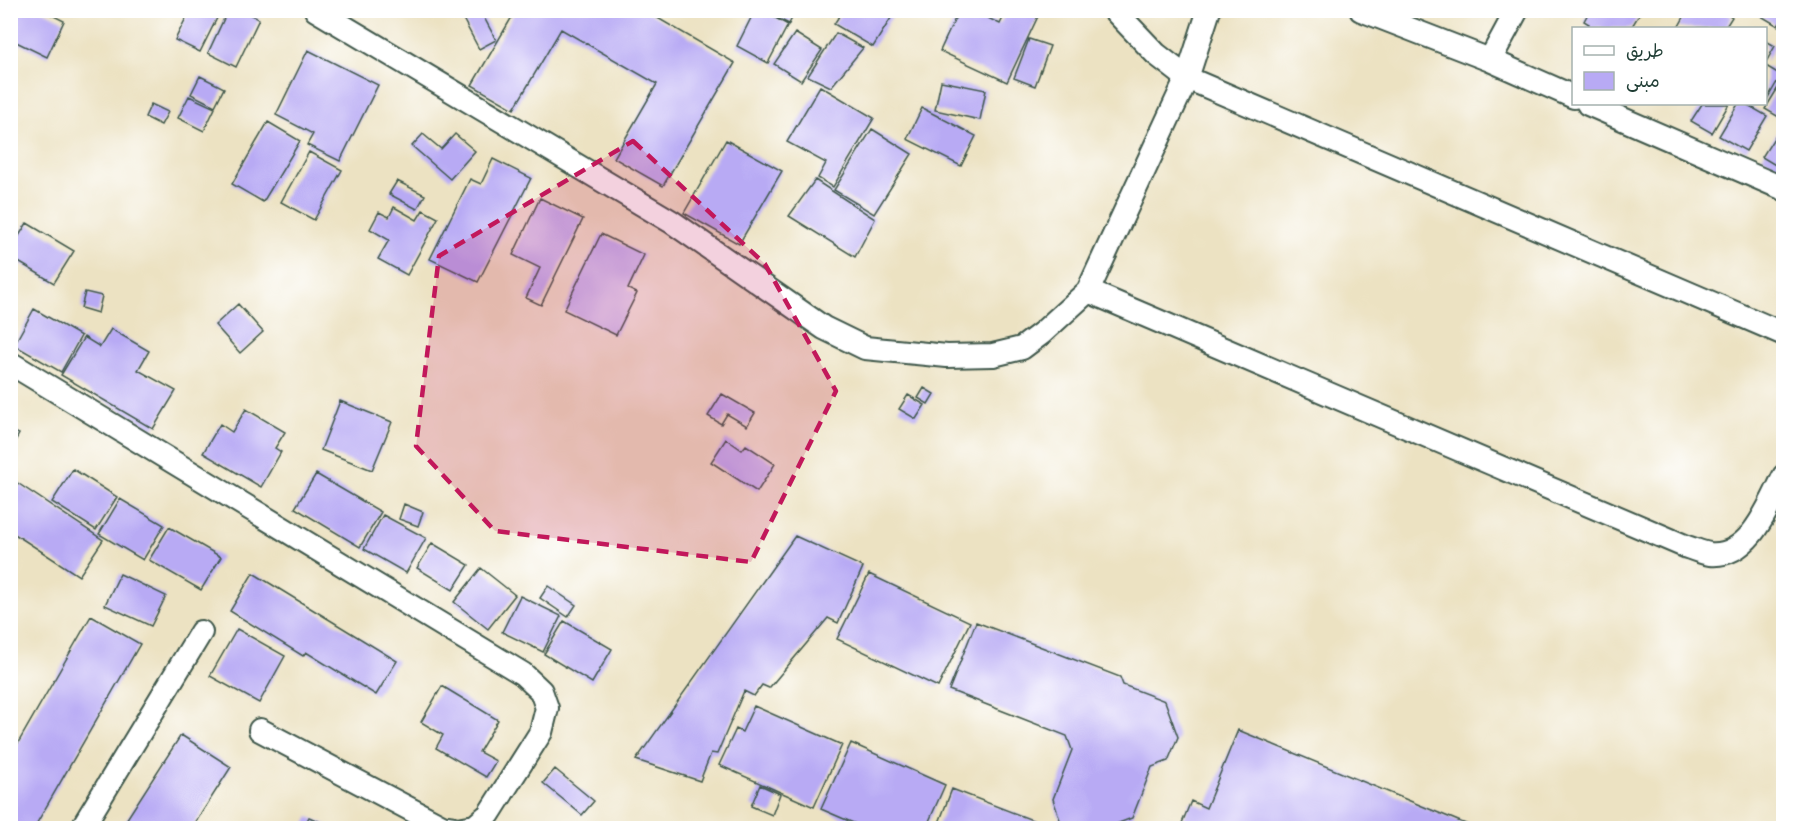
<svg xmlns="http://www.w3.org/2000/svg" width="1794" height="839" viewBox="0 0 1794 839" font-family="Dekko,'Playpen Sans Arabic',sans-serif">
<rect width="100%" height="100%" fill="#fff"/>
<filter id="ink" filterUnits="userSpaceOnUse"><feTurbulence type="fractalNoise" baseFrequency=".0167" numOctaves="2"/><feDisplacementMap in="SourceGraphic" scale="12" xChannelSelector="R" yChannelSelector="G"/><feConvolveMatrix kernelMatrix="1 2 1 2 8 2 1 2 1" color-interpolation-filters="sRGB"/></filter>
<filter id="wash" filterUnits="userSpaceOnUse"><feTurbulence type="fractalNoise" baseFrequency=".008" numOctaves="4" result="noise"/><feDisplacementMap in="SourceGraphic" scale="24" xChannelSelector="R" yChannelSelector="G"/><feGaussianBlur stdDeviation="1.35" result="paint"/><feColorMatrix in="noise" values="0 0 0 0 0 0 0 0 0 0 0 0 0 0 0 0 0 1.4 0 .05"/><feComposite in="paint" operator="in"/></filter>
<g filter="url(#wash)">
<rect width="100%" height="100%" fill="#ece2c2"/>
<g id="blocks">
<path fill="#b8aaf4" d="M19 10H42L64 21 47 57 10 39V28Z
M190 10H221L200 52 175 40Z
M228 10H241L259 19 236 67 208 53Z
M469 10H480L496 40 479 49 461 15Z
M516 10H644L735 63 663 186 614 158 657 84 561 29 514 109 472 85Z
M755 10H796L789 24 763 11 788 25 768 63 737 46Z
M843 10H896L873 47 834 24Z
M959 10H972L1000 24 1007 10H1041L1007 82 940 51Z
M1590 10H1642L1631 28H1587L1589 24 1584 21Z
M1688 10H1722L1732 17 1725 28H1678Z
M1751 10H1784V17L1778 26Z
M795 33 822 50 801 81 774 64Z
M836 33 863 48 831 87 808 76Z
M1029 39 1050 46 1035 86 1014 78Z
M1766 41 1775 46 1766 62Z
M308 50 378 85 340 161 307 145 313 134 276 115Z
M1766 66 1781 75 1766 101Z
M200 76 224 88 215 106 191 94Z
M1784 78V120L1765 109Z
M941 81 986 90 980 120 935 110Z
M820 86 874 118 833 187 818 178 826 163 787 142Z
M189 96 215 108 204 131 178 118Z
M151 104 168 112 161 125 145 117Z
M1702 104H1729L1712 133 1691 121Z
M1738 104H1746L1767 116 1746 151 1719 136Z
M922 108 976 136 961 166 907 139Z
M268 122 300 141 263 202 232 184Z
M1784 122V167L1782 169 1762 157Z
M872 129 912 154 874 214 834 190Z
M423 134 441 149 455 134 475 151 450 179 412 146Z
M726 140 782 171 739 244 684 213Z
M309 152 342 170 314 220 281 202Z
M493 159 531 178 478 282 430 259 470 179 481 184Z
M815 180 875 219 855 257 789 216Z
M397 181 425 195 417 209 389 194Z
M540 198 583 219 541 305 526 298 540 268 513 255Z
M394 207 417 220 423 210 438 218 407 275 378 259 389 240 370 229 379 212 389 217Z
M27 223 74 251 54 283 10 257V250Z
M601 234 644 255 628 289 637 293 616 335 564 310Z
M85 292 102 296 98 313 81 308Z
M238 304 263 332 240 353 215 325Z
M34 309 81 336 61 372 14 345Z
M111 329 149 351 138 370 176 391 153 429 61 375 84 337 100 347Z
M924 388 934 394 928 404 918 398Z
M722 394 755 413 747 426 727 414 721 424 708 416Z
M908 395 925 405 916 419 899 409Z
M340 401 392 422 372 470 321 450Z
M246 409 285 432 275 448 281 452 261 487 203 453 220 424 232 432Z
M10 430 19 434 10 450Z
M726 439 742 450 746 445 775 464 757 492 711 462Z
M73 469 117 497 96 530 52 502Z
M316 474 381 512 360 547 295 508Z
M10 478 103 540 79 576 10 531Z
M120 499 164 525 143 560 99 534Z
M404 504 423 512 418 526 399 519Z
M383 515 426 538 406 573 364 549Z
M169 527 221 557 201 590 149 560Z
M795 536 863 567 838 623 828 618 769 688 762 685 754 696 744 691 717 754 711 753 700 781 636 760Z
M432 543 469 565 453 590 417 568Z
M481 568 515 595 488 629 454 602Z
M253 573 397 661 376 695 306 652 303 656 230 611Z
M120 574 166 596 151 626 105 605Z
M869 574 970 622 938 687 837 639Z
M548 586 576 605 568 617 540 598Z
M520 596 561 616 543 652 502 632Z
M91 616 140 644 34 828H17L10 825V757Z
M564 621 612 649 592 683 544 654Z
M976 622 1120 677 1123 685 1165 701 1178 737 1168 761 1152 767 1132 818 1116 824 1114 828H937L952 789 1045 825 1060 820 1053 799 1072 750 1067 736 949 690Z
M237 629 285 656 259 703 210 676Z
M442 686 498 720 479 752 496 761 486 777 436 748 443 735 421 722Z
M754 706 842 745 814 807 719 765 736 729 742 732Z
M1238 730 1468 825 1467 828H1290L1276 823 1273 828H1253L1248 826 1247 828H1180L1191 801 1206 808Z
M181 735 231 767 192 828H121Z
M851 743 945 785 926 828H865L821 809Z
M555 769 594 801 582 815 543 783Z
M760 785 780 794 772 815 751 806Z
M309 817 334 828H303Z"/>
</g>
</g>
<g filter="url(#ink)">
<use href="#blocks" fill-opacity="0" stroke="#3e5649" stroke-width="1.5"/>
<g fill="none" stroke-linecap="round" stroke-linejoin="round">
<g stroke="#3e5649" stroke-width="26">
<path id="street" d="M316 10 672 222 824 328 865 348 947 356 993 355 1022 348 1042 333 1088 291 1187 78 1209 10
M1114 10 1156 54 1187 78 1784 334
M1361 10 1490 60 1574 97
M1490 60 1517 10
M1588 104 1784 189
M1088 291 1687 547C1694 549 1702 553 1710 554 1750 558 1769 505 1784 476
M10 363 523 674 541 691 547 708 541 732 489 814 475 826 463 828
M260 730 442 826 455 828
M82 828 201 632"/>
</g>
<use href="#street" stroke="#fff" stroke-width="22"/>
</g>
</g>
<path fill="#c2185b" fill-opacity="0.2" stroke="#c2185b" stroke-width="4.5" stroke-dasharray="12 8" stroke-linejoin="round" d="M633 141 765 264 836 391 751 562 495 531 416 446 439 256Z"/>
<rect width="1794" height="839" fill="none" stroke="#fff" stroke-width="36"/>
<rect x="1572" y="27" width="195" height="78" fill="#ffffff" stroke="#a5b1ae" stroke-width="1.5"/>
<rect x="1584" y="46" width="30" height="9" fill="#ffffff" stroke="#a5b1ae" stroke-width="1.5"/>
<text x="1626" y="57" font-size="18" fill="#1f3d34">طريق</text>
<rect x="1584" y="72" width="30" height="18" fill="#b8aaf4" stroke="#a5b1ae" stroke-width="1.5"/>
<text x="1626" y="87" font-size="18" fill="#1f3d34">مبنى</text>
</svg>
